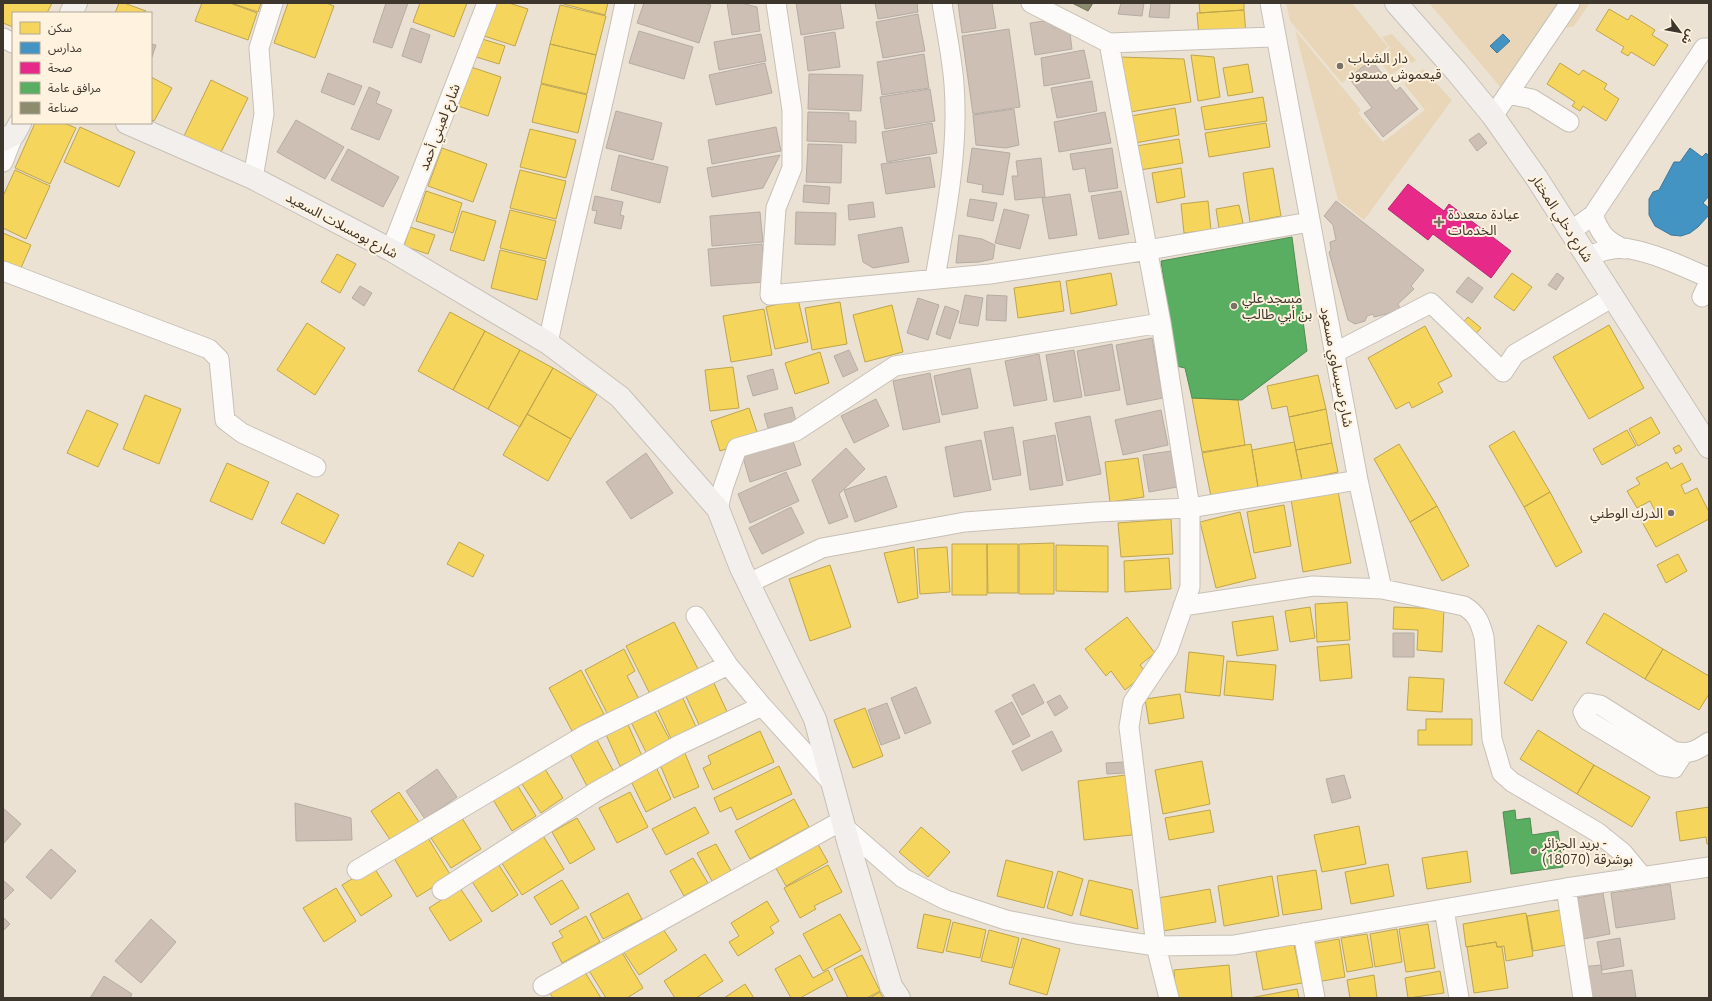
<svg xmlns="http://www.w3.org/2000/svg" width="1712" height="1001" viewBox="0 0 1712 1001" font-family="Ubuntu,'Noto Sans Arabic',sans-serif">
<rect width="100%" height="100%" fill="#ebe2d4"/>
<path fill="#e9d6b8" d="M1286 3H1352L1388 47 1342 83 1290 21Z
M1429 3H1562L1503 90Z
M1576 3H1590L1574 26 1557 30Z
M1295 30 1361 110 1358 113 1383 142 1425 110 1404 84 1423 69 1452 100 1364 220 1338 200Z
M1392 34 1416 60 1412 63 1409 61 1391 75 1377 58 1390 48 1382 37Z"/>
<path fill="#f6d55c" stroke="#bea54e" d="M3 3H52L47 13H13V27L3 23Z
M119 3H124L146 11 145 13H115Z
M202 3H230L257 13 248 40 195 21Z
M231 3H261L258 12Z
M288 3H326L334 6 315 58 274 43Z
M420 3H467L454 37 413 22Z
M492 3H509L528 9 515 46 481 35Z
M560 3H608L605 15Z
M1199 3H1244V10L1200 13Z
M560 5 606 16 596 55 550 44Z
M1609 9 1628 20 1631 15 1655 30 1652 35 1668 45 1654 66 1631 52 1628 56 1621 52 1624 47 1596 30Z
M1244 10 1246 34 1199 37 1197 13Z
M479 38 505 46 499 64 473 56Z
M550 44 596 55 587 94 541 83Z
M1191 55 1214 57 1220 97 1198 101Z
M1119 57 1184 59 1191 102 1130 112Z
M1560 63 1579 75 1583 70 1607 84 1604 89 1619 99 1606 121 1583 106 1580 111 1572 106 1575 102 1547 84Z
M1248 64 1253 92 1228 96 1223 68Z
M471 67 501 77 488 116 458 106Z
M151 77 172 88 154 121 151 120Z
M211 80 248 98 219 156 183 138Z
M541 84 587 95 578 133 532 122Z
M1263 97 1267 121 1205 130 1201 107Z
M1175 108 1179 135 1135 143 1131 116Z
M35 123H64L76 128 50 184 15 168Z
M1266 123 1270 147 1209 157 1205 133Z
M80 127 135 152 119 187 64 162Z
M530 129 576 140 566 178 520 167Z
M1179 139 1183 163 1140 170 1136 146Z
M442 148 487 164 473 202 428 186Z
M1181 168 1185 197 1157 203 1152 173Z
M1273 168 1281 216 1250 222 1243 173Z
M15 170 50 186 26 239 3 228V196Z
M520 170 566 181 556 219 510 208Z
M426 191 462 203 453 233 416 221Z
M1208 201 1211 230 1184 233 1181 204Z
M1239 205 1243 223 1219 228 1216 209Z
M510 210 556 221 546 259 500 248Z
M462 211 496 221 484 261 450 250Z
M410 227 435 235 428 254 404 246Z
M3 233 31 245 21 268 3 261Z
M500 250 546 261 537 300 491 288Z
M337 254 356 264 340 293 321 282Z
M1111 273 1117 305 1071 314 1066 281Z
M1512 273 1532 287 1514 311 1494 297Z
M1060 281 1064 311 1018 318 1014 288Z
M798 299 808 342 775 349 766 307Z
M840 302 847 344 812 350 805 308Z
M892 305 903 352 865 362 853 315Z
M764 309 772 355 731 362 723 316Z
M450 312 485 331 453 390 418 371Z
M1468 317 1481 328 1473 337 1460 326Z
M307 323 345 348 315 395 277 370Z
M1609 325 1644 388 1589 419 1553 357Z
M1425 326 1452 376 1438 383 1443 392 1412 408 1409 402 1396 409 1368 358Z
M485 331 520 350 488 409 453 390Z
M520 350 553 368 520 427 488 409Z
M820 352 829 383 795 394 785 363Z
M733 367 739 408 710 411 705 370Z
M553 368 597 394 571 439 527 414Z
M1318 375 1326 409 1289 417 1287 406 1272 409 1267 386Z
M145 395 181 409 159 464 123 449Z
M1192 398 1238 400 1245 445 1202 452Z
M749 408 759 438 720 451 711 421Z
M1326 409 1332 443 1296 450 1289 417Z
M87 410 118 424 98 467 67 453Z
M527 414 571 439 548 481 503 455Z
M1651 417 1660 433 1638 446 1629 429Z
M1627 430 1636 446 1602 465 1593 449Z
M1514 431 1550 492 1524 507 1489 446Z
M1294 442 1302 480 1258 487 1252 450Z
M1332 443 1338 472 1302 480 1296 450Z
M1251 444 1258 487 1211 496 1202 453Z
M1399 444 1437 506 1410 522 1374 459Z
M1679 445 1682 450 1676 454 1673 448Z
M1138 458 1144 497 1110 502 1105 462Z
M1667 462 1671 469 1682 463 1691 480 1681 485 1685 494 1697 488 1709 512V519L1656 547 1641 520 1656 513 1650 501 1637 508 1627 491 1640 484 1636 478Z
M227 463 269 482 252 520 210 501Z
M1338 491 1351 563 1303 572 1291 499Z
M1550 492 1582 552 1556 567 1524 507Z
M297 493 339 515 324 544 281 523Z
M1284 505 1291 546 1254 553 1247 512Z
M1437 506 1469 566 1442 581 1410 522Z
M1240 512 1256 578 1216 588 1200 522Z
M1171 519 1173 554 1121 557 1118 523Z
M459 542 484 555 473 577 447 564Z
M1054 543V594H1019V544Z
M952 544H987V595H952Z
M987 544H1018V593H988Z
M1056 545 1108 546V592L1056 591Z
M914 547 918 598 898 603 884 553Z
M947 547 950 592 920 594 917 549Z
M1678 554 1687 571 1666 583 1657 565Z
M1169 558 1171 589 1125 592 1124 561Z
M830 565 851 627 810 641 789 579Z
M1347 602 1350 640 1317 642 1315 604Z
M1310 607 1315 638 1290 642 1285 611Z
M1394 607 1444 609 1442 652 1417 650 1418 630 1393 629Z
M1604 613 1663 649 1645 679 1586 643Z
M1273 616 1278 650 1237 656 1232 622Z
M1127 617 1155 653 1140 665 1146 673 1125 690 1111 671 1106 676 1085 649Z
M674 622 698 669 650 694 626 646Z
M1538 625 1567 642 1532 701 1504 683Z
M1349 644 1352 678 1320 681 1317 647Z
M624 649 635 671 627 676 640 701 609 717 585 670Z
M1663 649 1709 676V694L1699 710 1645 679Z
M1189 652 1224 656 1220 696 1185 692Z
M1227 661 1276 665 1273 700 1224 695Z
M581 670 604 714 572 731 549 688Z
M1409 677 1444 679 1442 712 1407 710Z
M712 679 729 716 701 729 684 692Z
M681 694 697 729 672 741 656 706Z
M1180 694 1184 718 1149 724 1145 699Z
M652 706 671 742 647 754 629 718Z
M865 708 883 756 853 768 834 720Z
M1426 719H1472V745H1418V730H1426Z
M626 720 642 756 620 766 604 730Z
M1538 730 1594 765 1577 794 1520 759Z
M760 731 774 762 713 790 703 768 711 764 708 756Z
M596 738 614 772 587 786 569 752Z
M684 751 699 787 674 798 659 762Z
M1202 761 1210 804 1163 814 1155 770Z
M654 763 671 799 646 812 628 775Z
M1594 765 1650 797 1632 827 1577 794Z
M543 766 563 798 541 813 520 781Z
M779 766 792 794 737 820 731 807 720 812 714 798Z
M1126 775 1132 835 1084 840 1078 781Z
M516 783 536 816 512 831 492 798Z
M399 792 419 822 391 841 371 811Z
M630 792 648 827 617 843 599 808Z
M794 799 809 827 750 859 735 831Z
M695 807 709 833 666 855 652 829Z
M1709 807V844H1707L1706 837 1680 841 1676 812Z
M1210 810 1214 832 1169 840 1165 818Z
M462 818 481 849 451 868 431 838Z
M577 818 595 849 570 864 552 832Z
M1359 826 1366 864 1322 872 1314 835Z
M921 827 950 852 928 877 899 852Z
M540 831 564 869 522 895 498 857Z
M428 838 451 876 417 897 394 858Z
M815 839 828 862 786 886 773 863Z
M716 844 731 871 712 881 697 853Z
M1467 851 1471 882 1427 889 1422 858Z
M693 858 708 883 684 896 670 871Z
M495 859 518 895 492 912 469 877Z
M1006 860 1053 872 1044 908 997 896Z
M1388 864 1394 896 1351 904 1345 872Z
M828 865 842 892 814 906 816 909 800 918 784 888Z
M373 866 392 896 361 916 342 885Z
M1316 870 1322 909 1283 915 1277 876Z
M1058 871 1083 879 1072 916 1047 908Z
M1272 876 1279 916 1224 926 1218 886Z
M562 880 579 908 551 925 534 897Z
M1089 880 1132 890 1138 929 1080 915Z
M336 888 356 921 324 942 303 908Z
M460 888 482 921 450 941 429 908Z
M1210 889 1216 922 1163 931 1158 898Z
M628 893 642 919 603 939 590 914Z
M767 901 779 921 770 927 774 933 738 956 729 942 739 936 731 923Z
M1561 910 1567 945 1533 951 1527 916Z
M1526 913 1533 956 1506 961 1504 946 1497 947 1496 942 1466 947 1463 924Z
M840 914 861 950 823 971 803 934Z
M924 914 951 920 943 953 917 948Z
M586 916 600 942 562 963 552 943 563 937 559 931Z
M953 922 986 930 980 958 946 951Z
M1428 924 1435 968 1406 972 1399 929Z
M661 926 677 950 639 975 623 951Z
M1397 929 1402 962 1375 967 1370 934Z
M989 930 1019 938 1012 968 981 961Z
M1367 934 1373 967 1347 972 1341 938Z
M1022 938 1060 949 1047 995 1009 984Z
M1339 939 1345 977 1317 982 1311 944Z
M1496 942 1497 947H1502L1508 988 1474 993 1467 947Z
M1294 944 1302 983 1263 990 1256 952Z
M620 949 643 988 627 998H606L588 969Z
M705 954 723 981 696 998H675L664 981Z
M800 955 813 978 828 970 833 980 800 998H791L775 969Z
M862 955 880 991 867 998H848L834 969Z
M1229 965 1232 998H1176L1174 970Z
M583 969 601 998H553L548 990Z
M1440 971 1444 993 1408 998 1405 978Z
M1374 975 1377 998H1350L1347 980Z
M745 984 754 998H724Z
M1297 989 1299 998H1250Z
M880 992 883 998H870Z"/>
<path fill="#4393c3" stroke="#417796" d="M1503 34 1510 41 1497 53 1490 46Z
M1690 148 1702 157 1706 153 1709 156V196L1703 203 1709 208V215L1698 227 1690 233 1681 236 1671 235 1655 226 1649 215V199L1653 192 1659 190 1674 162H1680Z"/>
<path fill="#e7298a" stroke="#b42d6e" d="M1408 184 1444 211 1449 204 1511 251 1491 278 1433 234 1428 240 1388 209Z"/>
<path fill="#5aae61" stroke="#518a51" d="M1292 237 1307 351 1242 400 1192 398 1185 368 1176 366 1161 261Z
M1515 810 1516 820 1530 818 1532 835 1558 831 1563 867 1511 874 1503 812Z"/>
<path fill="#8c8c6e" stroke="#74725a" d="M1072 3H1093L1088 11Z"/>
<path fill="#cebfb4" stroke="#b5aca3" d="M386 3H408L392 48 373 42Z
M644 3H704L711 5 699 43 637 23Z
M727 3H741L757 7 760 31 732 35Z
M796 3H840L844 28 801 35Z
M875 3H917L918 12 878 19Z
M958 3H992L996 28 962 33Z
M1121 3H1144L1142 16 1118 14Z
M1151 3H1170L1169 18 1149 17Z
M918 14 925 51 883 58 876 22Z
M1051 20 1053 28 1069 26 1072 49 1035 55 1030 23Z
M411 28 430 35 421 63 402 56Z
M1009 29 1020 107 973 114 962 36Z
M639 31 693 47 684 79 629 63Z
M835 32 840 67 808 71 804 37Z
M761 34 766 61 719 70 714 42Z
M151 44 156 45 152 57H151Z
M1084 50 1090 78 1044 86 1041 58Z
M924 54 929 88 882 95 877 62Z
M1371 60 1396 91 1400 87 1418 109 1383 137 1364 113 1372 108 1349 78Z
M765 63 772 93 716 105 709 75Z
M328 73 362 86 354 105 321 92Z
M809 74 863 75 861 111 808 109Z
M1092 81 1097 111 1057 118 1051 88Z
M369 87 380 92 376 103 392 110 379 140 351 129Z
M930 89 935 121 885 129 880 97Z
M1014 109 1019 145 1006 148 976 145 973 115Z
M616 111 662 123 653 160 606 148Z
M808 112 849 113V121H856V143L807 141Z
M1105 112 1111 143 1059 152 1054 122Z
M296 120 344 147 325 179 277 152Z
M932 123 937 153 887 162 882 132Z
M776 127 781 151 712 164 708 140Z
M1479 133 1487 143 1477 151 1469 140Z
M808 144 842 145 841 183 806 182Z
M972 148 1010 153 1003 195 982 192 983 185 967 182Z
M1112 148 1118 188 1089 192 1085 168 1073 170 1070 154Z
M348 149 399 177 383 207 331 180Z
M619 155 668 167 660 203 611 190Z
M780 155 763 188 712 197 707 168Z
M930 157 935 187 886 194 881 164Z
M1041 158 1045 197 1015 200 1012 176H1018L1016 161Z
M804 185 830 187 829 204 803 202Z
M1121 191 1129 234 1099 239 1091 196Z
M1070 194 1077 235 1049 239 1042 198Z
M595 196 623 202 620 215 624 216 621 229 594 223 597 211 592 210Z
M970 199 997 203 993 221 967 216Z
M1336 201 1424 270 1411 286 1414 289 1398 304 1400 308 1398 311 1374 317 1373 314 1367 316 1365 321 1355 324 1348 320 1329 252 1331 250 1330 242 1336 240 1333 225 1324 216Z
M873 202 875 217 849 220 848 205Z
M1004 209 1029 215 1020 249 995 243Z
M760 212 763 242 712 246 710 216Z
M796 212 836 213 835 245 795 244Z
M902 227 909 262 873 268 863 262 858 235Z
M959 235 982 239 995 245 993 259 979 262 956 263Z
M762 244 765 282 711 286 708 249Z
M1557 273 1564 278 1556 290 1548 285Z
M1468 277 1483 288 1472 303 1456 292Z
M360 286 372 293 364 306 352 298Z
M965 295 983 298 978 326 959 323Z
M987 295 1007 296 1006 321 986 320Z
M918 298 939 305 928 340 907 333Z
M945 306 959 311 950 339 936 334Z
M1152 338 1163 398 1127 405 1116 345Z
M1112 344 1120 390 1085 396 1077 351Z
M849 350 858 370 843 377 834 356Z
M1074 350 1082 397 1054 402 1046 355Z
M1039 354 1047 400 1014 406 1005 361Z
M970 368 978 408 942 415 934 376Z
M773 369 778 389 753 396 747 376Z
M930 373 940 422 903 430 893 381Z
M876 399 889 426 854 443 841 416Z
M792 407 796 421 768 428 764 414Z
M1161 410 1168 445 1123 455 1115 420Z
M1090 416 1101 474 1067 481 1055 423Z
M1013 427 1021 475 993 480 984 432Z
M1055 435 1063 485 1030 490 1023 441Z
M792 438 801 465 750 482 742 454Z
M981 440 991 490 954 497 945 447Z
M846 448 865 469 839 494 848 517 829 524 812 480Z
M1171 451 1177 487 1149 492 1143 455Z
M646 453 673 493 631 519 606 482Z
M786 472 799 501 750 523 738 494Z
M886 476 897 507 855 522 844 490Z
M791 507 804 533 762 554 749 528Z
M1393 633H1414V657H1393Z
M1034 684 1044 703 1022 715 1012 695Z
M916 687 931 723 905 734 891 698Z
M1060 695 1068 708 1055 716 1047 702Z
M1012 702 1030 736 1013 745 995 711Z
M887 703 900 738 881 745 868 710Z
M1052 731 1062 751 1022 771 1012 751Z
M1124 762 1125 773 1107 774 1106 763Z
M437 769 457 797 425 819 406 791Z
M1344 775 1351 798 1332 803 1326 779Z
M295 803 351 818 352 840 296 841Z
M3 808 21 824 3 844Z
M51 849 76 871 51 899 26 877Z
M3 880 14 890 3 901Z
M1670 884 1675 919 1616 928 1611 893Z
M1603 893 1610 934 1578 940 1571 899Z
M3 917 10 924 3 931Z
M151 919 176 942 141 983 115 961Z
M1620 938 1624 966 1602 970 1597 942Z
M1601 965 1602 974 1632 970 1636 998H1585L1581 967Z
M104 976 132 994 130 998H90Z"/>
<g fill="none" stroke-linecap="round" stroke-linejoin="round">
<g stroke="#c7c0b6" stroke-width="21">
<path id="street" d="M776 3 792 110V168L776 208 770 295 990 274 1148 250 1310 222
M1031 3 1109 43 1275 37
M1270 3 1358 480 1382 589
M3 38 13 43
M1109 43 1161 323 1190 508 1358 480
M1508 94 1532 99 1569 122
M1493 116 1570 3
M3 162 14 134
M253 178 264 114 259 48 273 3
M1593 215C1601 235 1605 240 1624 249
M1571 231 1593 215 1704 48H1709
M391 250 487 3
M1588 256C1601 251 1616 246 1630 249 1657 254 1684 267 1709 278
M3 271 209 349 219 359 225 420 242 433 316 467
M935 278C946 214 959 150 954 84 952 57 946 30 942 3
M1702 297 1709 282
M548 343C572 229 601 117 625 3
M1334 353 1431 303 1503 372 1515 354 1613 297
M718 509 723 488 737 448 796 431 895 366 1161 323
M749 583 822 548 965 522 1096 512 1190 508V587L1168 650 1133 702 1129 727 1156 946 1169 998
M1183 606 1313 586 1382 589 1464 606C1477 614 1480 622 1484 637L1492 739 1502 773 1512 782 1597 832 1623 853 1642 876
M696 616 728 665 762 706 832 783
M1683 754 1674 768 1663 766 1587 720 1583 712 1589 703 1600 705 1673 751C1689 755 1696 751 1709 742
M844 827 903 878 946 900 1006 920 1076 934 1156 946 1234 945 1566 888 1709 867
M357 870 585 735 728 665
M1566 888 1583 998
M442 890 597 791 679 745 762 706
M1444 909 1459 998
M1303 933 1315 998
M543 986 843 820"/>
</g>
<g stroke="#c7c0b6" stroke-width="24">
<path id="secondary" d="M1396 3 1456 71 1493 116 1536 177 1709 447
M71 13 76 3
M127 123 253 178 391 250 548 343 620 397 718 509 741 568 815 719 848 841 891 986 899 998
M3 140 14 134 20 123"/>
</g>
<use href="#street" stroke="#fcfbf9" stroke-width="19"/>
<use href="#secondary" stroke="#f3efed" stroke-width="22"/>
</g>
<g fill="#7a7267" stroke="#fff2de" stroke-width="1.5">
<circle cx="1340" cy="66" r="4"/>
<path d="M1437 216h4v4h4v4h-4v4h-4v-4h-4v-4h4z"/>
<circle cx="1234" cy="306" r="4"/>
<circle cx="1671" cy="513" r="4"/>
<circle cx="1534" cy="851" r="4"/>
</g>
<g text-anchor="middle" stroke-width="4" stroke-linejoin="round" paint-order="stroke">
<g font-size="14" fill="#3d362d" stroke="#fff2de" text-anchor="start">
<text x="1348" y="63">دار الشباب<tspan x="1348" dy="16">قيعموش مسعود</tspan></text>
<text x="1448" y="219">عيادة متعددة<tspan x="1448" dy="16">الخدمات</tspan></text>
<text x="1242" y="303">مسجد علي<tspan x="1242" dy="16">بن أبي طالب</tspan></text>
<text x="1663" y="518" text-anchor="end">الدرك الوطني</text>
<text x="1542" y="848">بريد الجزائر -<tspan x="1542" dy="16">بوشرقة (18070)</tspan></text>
</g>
<g font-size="14" fill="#3d362d" stroke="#fff2de">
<text transform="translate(439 127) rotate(-69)" y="5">شارع لعبني أحمد</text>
<text transform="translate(1562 218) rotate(57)" y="5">شارع دخلي المختار</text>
<text transform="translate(342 225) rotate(28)" y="5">شارع بومسلات السعيد</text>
<text transform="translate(1337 367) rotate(79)" y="5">شارع سيساوي مسعود</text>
</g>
</g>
<rect width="1712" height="1001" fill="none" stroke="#3d362d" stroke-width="8"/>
<rect x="12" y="12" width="140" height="112" fill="#fff2de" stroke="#b1a797"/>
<rect x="20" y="22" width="20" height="12" fill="#f6d55c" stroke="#b1a797"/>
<text x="48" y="32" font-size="12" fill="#3d362d">سكن</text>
<rect x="20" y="42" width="20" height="12" fill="#4393c3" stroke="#b1a797"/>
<text x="48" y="52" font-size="12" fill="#3d362d">مدارس</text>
<rect x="20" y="62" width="20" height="12" fill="#e7298a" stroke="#b1a797"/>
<text x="48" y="72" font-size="12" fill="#3d362d">صحة</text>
<rect x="20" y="82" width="20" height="12" fill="#5aae61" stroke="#b1a797"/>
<text x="48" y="92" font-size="12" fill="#3d362d">مرافق عامة</text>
<rect x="20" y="102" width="20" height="12" fill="#8c8c6e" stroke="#b1a797"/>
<text x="48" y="112" font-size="12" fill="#3d362d">صناعة</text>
<g transform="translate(1680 32) rotate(122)" stroke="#fff2de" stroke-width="3" paint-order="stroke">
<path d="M0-3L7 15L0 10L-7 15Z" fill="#3d362d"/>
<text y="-6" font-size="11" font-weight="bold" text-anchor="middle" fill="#3d362d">ش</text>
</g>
</svg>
